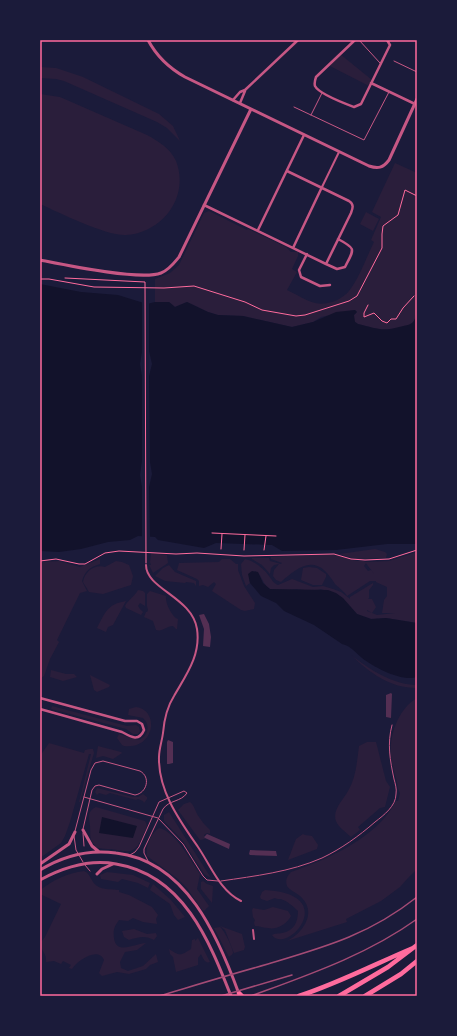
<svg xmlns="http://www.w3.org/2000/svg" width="457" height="1036" viewBox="0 0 457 1036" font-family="'Roboto Serif',serif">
<rect width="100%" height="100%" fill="#1b1b3a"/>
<path fill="#2a1e3b" d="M340 54 372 80 369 86 328 65Z
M40 67 56 68 83 77 159 114 173 126 180 141 167 128 157 122 64 81 56 79 40 78Z
M40 94 60 97 147 135C158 141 171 149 176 161 190 197 162 233 126 235 106 236 60 213 40 204Z
M395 163 417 173V293L415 295 417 297V312L414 321 410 326 385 331 358 324 354 321V315L357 312 355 310 321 317 313 322 292 327 243 316 218 315 208 312 187 302 175 307 169 302H155V279L170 273 179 265 204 213 209 211 247 230 248 229 286 247 291 252H298V256L292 269 297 272 287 290C296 294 306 301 315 303 326 306 342 300 349 291 360 277 366 258 374 242L371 240 381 217 372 212Z
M366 212 379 219 373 231 360 224Z
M375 549 385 552 387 554 386 558 355 559 339 554Z
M417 552V623L386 618 371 619 357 614 342 598 321 589 312 591 296 589 288 590 270 589C262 585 263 575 255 571L249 580 250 583 246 586 242 575 241 564 245 559C254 561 263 568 269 576 272 580 273 583 278 585L292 579 313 587 323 586 333 589 341 592 366 611 350 599V597L373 583V585L369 590V598L368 599H372L376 607 372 613 367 610V611L377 615 395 613H382L384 600 387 596V587L376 582V575V581H370L347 596C345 592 339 588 335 584 332 579 329 575 325 571 309 556 293 572 281 582L276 580 273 576 274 570 279 564 274 565 271 568 270 574 262 565 252 559V558H269L270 561 281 564 282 563 271 559V557C292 556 313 554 334 555 345 556 352 562 364 561L366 563 364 566 368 571 371 570 375 575 365 562 389 561Z
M151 553 167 555 168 563 153 573 149 565H151L150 562Z
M100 559V564C90 567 85 571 82 581L87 591 80 593 57 640 59 642 50 659 44 676 41 678 40 681V562L59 561 80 567Z
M222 559H230L236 564H238V570L244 586 255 603 254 609 245 611 241 610 212 591 216 584 214 582 208 587 203 585 199 586V581L197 579 177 570 179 563 219 562Z
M116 561 122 562 129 565 133 576 131 585 103 594 89 592 83 582C85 571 95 564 105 567Z
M169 565 175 572 196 581V586L194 583 186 582 185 583 165 581 155 576 163 568Z
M309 567 317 568 326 574V577L322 585H313L301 580 303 568Z
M138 590 143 591 145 593V606L140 603 138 606 140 609 143 612 141 615 126 608 125 606C129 599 134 597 138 590Z
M150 591 166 596C165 603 172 617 178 619L177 629H176L173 626C166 626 163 632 156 630L153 621 144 617 146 612H147L148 610 147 606V594Z
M126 601 113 625 108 627 106 632 97 628C105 613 107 604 126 601Z
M351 655C369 669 393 685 417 685V688C390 688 370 673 351 655Z
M51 670 66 674H74L77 677 63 681 50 677Z
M90 675 110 685 109 687 97 692 94 690Z
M417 698V869L408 878 400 887 381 901 346 919 347 922 287 941C302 934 317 913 302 898 298 893 290 891 287 886 285 880 287 876 291 872 328 859 377 838 396 801H398L400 793 398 789C397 778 392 767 391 755 389 735 399 708 417 698Z
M52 706 127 726 136 725 139 727 140 731 138 734H133L126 729 51 709Z
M136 707C160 710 155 750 124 746L122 745 117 738 119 734 138 740C148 737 151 725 143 718L128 715 129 709Z
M367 742H376L386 781 390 787 385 807 380 808 358 827 360 830 351 837C347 833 338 827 336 821 332 810 343 800 348 791 356 778 357 761 359 746Z
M49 743 84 753 85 750 90 749H93L94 753 80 802H79L91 754H89L70 822 65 836 61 843 40 858V756Z
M98 746 121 752 122 753 113 759 103 756 96 758Z
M97 788 133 797H138L143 794 147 797V799L144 803 143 801 138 799 136 800 110 793 106 795 99 793 97 795 95 792Z
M190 802C195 806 195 812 199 817 202 822 206 826 210 830V834L207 833 204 835 205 839 200 840 197 836 178 810 184 804Z
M96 807 145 821 147 825C146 830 143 835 141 840 133 856 126 851 111 849 106 849 101 849 96 847 88 837 91 837 90 826 89 818 87 811 96 807Z
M169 812 211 878 204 874 183 841 164 821V815Z
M159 828C175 831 191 861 200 874L197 889 209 906 204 911 202 910 187 888 178 879 147 856C145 847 151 833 159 828Z
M303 834 305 835 312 836 318 845 317 849 288 860 296 839Z
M84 871C91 874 91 882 97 886 103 890 112 889 119 890V892L129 895 152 907 158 915 156 919 157 924 143 922 133 918 128 921 119 920C114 927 113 930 114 938 116 956 136 943 146 943L137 950 125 952 120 962 121 968 128 971 143 966 156 954 158 962 150 965 146 969 129 974 117 972 102 976 99 973 104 960C98 946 77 961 72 969L69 968 71 965 63 961 61 964 54 961 46 962C47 953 40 950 40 943L45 937 61 904 40 894V890C54 880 67 873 84 871Z
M107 872 133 875 150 883 148 888 138 883 122 879 118 882 101 879 100 875Z
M203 881 207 884 213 886 212 903 201 889V882Z
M153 884 171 900 185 917 178 920 174 915 170 904 150 890Z
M265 890C342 894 286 956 272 935 275 933 278 934 282 933 294 931 298 922 298 911 293 906 287 901 281 899 279 899 276 899 275 898L267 901 261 899 260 897 262 892Z
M273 907 288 911 291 916C287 924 277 930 268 928 263 928 260 926 255 926L254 923 255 920 253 917 252 910 253 908 264 910Z
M220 926 242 934 245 947 244 950 234 953 225 930Z
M220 927C224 930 232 946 233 952 233 955 231 955 229 957L214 928Z
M134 929 147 934 156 933 157 936 154 940C146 935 138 937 129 940L124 937 122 931Z
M198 938 210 962C205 964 203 958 201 954L198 958V965L176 972 173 957 170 954 169 949C180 956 180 956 191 949L192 940 195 939V941Z"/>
<path fill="#12122b" d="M40 284 81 292 118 295 147 304 155 302H169L175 307 187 302 208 312 218 315 243 316 292 327 313 322 336 312 355 310 357 312 354 315 355 322 358 324C375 328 382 332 399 327 412 324 415 325 417 309V544H387L336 550 282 551 272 545 216 543 204 548 158 540 155 537 138 536 130 540 108 542 81 549 59 552 40 551Z
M252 571 258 572 263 583 270 589 328 590 336 593 343 598 357 614 371 619 386 618 417 623V677C402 682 375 668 362 658 356 653 351 646 342 644L314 625 284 611 276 603 261 596 250 583 248 574Z
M102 817 137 826 133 838 99 833Z"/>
<path fill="#1b1b3a" d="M142 301H149V351L152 364 149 376 150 462 152 474 149 487 150 539H142V487L140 475 142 461V376L140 364 142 352Z"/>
<path fill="#542f53" d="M204 614 209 624 211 637 210 647 203 646 204 629 199 615Z
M391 693 392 694 391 718 386 717V695Z
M168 740 173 742V763L169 764H167V742Z
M207 834 230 844 229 849 205 838 204 837Z
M250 850 276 851 277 856 250 855 249 854Z"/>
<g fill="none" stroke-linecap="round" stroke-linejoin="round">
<path stroke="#ff6b9d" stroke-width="1" d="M65 278 145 282 146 563
M40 279H49L94 287 164 288 194 286 245 302 262 310 296 316 305 315 349 301 357 296 382 248V234L383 226 387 223 398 215 405 190 417 196
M368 305 364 313V317L374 313 382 321 387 323 391 319H396L403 308 414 296
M212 533 276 536
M221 549 222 534
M244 550 245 535
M264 550 266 536
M40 561 56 559 79 564H85L105 553 119 551 176 554 197 553 244 556 334 554 351 559 365 560 389 559 417 550"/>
<path stroke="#c65784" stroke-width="1" d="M359 40 380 63
M394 61 417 72
M294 107 364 140 389 92
M311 115 322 93
M84 797 158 818 183 844 203 876 207 880 218 881
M75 831 91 770 95 763 103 761 140 771C151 777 147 793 135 795L99 785 95 786 92 790 83 829
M83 833 84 846
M74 836 76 850 83 862
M130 855 135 852 139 847 159 802 184 791 187 793C181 802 169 800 163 809L144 849V853L148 861
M85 865 90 871
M221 881C255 876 290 872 322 858 341 849 359 836 375 822 384 815 396 806 396 794 397 789 395 783 394 779 390 760 387 744 392 725"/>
<path stroke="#c65784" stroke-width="2" d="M322 187 339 152
M146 565C146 589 192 597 197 629 201 655 186 675 174 696 167 707 164 721 163 733 162 741 159 749 159 757 158 791 180 821 198 847 211 866 220 891 241 901
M253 930 254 939"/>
<path stroke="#c65784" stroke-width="2.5" d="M355 40 316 77C315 80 314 83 315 86 319 94 346 104 354 107L361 104 390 45 387 40
M371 83 415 104
M233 100 240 92 245 90 298 40
M240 103 245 91
M204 205 326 264 351 213C353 208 354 204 349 201L287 171
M258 230 304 135
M293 248 322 187
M307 254 299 270 301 277 320 286 330 285
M326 264 337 269 345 267C354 249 357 249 338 239
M40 698 125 721H137L142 724 144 730C139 742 131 737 122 732L40 709"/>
<path stroke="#c65784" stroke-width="3" d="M148 40C157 57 169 68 185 77L369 166C378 169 383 168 389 160L417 99
M40 260C65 265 140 281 161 273 169 270 174 263 179 257L251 109
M83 830 92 846 98 851
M40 864 69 844 75 832
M40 870C63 856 88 849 116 853 186 861 218 936 239 994
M97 874 102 869 113 864
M40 880C64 867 89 859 116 864 183 875 209 940 231 996"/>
<path stroke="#ff6b9d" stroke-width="4.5" d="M239 993 242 996
M299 996C339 983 375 964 413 948
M339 996 388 967 417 945
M365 996 401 974 417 961"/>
<path stroke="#a44b75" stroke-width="1.5" d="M159 996C196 985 232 974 268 964 325 947 369 935 417 897
M221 996 292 975
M251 996C308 975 367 955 417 919"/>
</g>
<rect width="457" height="1036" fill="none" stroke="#1b1b3a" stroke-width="82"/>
<rect x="41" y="41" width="375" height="954" fill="none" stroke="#ff6b9d" stroke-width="1.5"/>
</svg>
